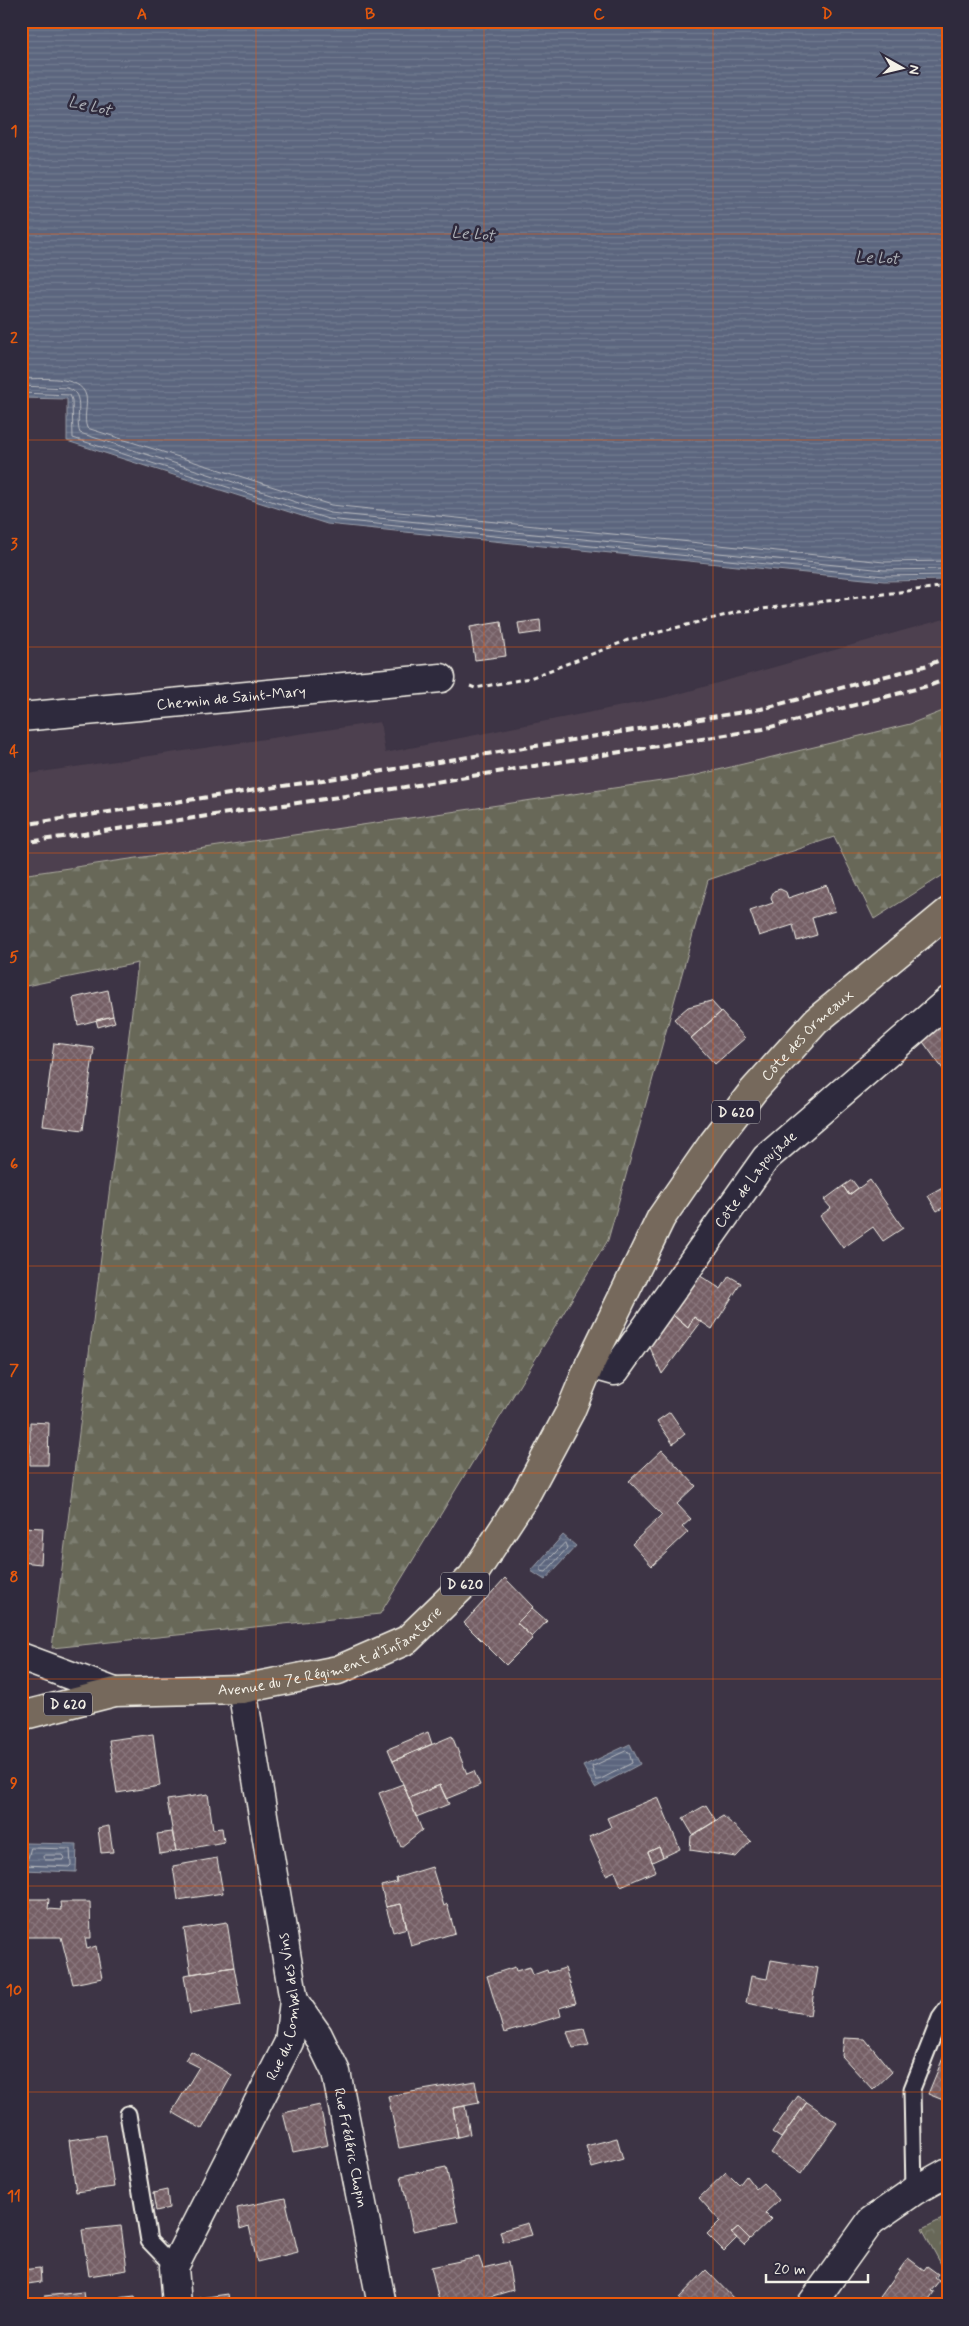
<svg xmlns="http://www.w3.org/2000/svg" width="969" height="2326" viewBox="0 0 969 2326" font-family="Mynerve,sans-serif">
<defs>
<pattern id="forest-firs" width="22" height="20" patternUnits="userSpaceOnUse" patternTransform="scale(1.25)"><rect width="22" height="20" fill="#676859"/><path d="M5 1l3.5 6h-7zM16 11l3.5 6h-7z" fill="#7d7e71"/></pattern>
<pattern id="park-crowns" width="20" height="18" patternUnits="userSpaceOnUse" patternTransform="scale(1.25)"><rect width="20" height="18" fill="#676859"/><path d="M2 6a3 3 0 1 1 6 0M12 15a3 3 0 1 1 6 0" fill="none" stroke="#7d7e71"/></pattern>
<pattern id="water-rules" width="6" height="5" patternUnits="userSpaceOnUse" patternTransform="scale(1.25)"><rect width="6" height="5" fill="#5b657e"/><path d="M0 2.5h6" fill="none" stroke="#737c90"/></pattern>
<pattern id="building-cross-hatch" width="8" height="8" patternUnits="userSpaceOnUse" patternTransform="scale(1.25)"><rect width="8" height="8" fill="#755e65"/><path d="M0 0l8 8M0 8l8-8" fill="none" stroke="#89767b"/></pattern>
</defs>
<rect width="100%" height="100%" fill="#3d3445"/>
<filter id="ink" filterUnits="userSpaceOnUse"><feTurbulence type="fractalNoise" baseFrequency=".02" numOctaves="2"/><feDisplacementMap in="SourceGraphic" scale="10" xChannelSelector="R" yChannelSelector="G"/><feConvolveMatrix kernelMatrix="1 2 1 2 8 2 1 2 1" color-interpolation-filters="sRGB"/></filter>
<g filter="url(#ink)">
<path fill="#4e414f" d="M948 618V709L910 724 689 777 21 875V775L380 722 385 753 668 697Z"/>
<path fill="url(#forest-firs)" stroke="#aeaca0" d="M948 709V872L874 919 834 837 708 880 608 1240 380 1614 52 1648 138 963 21 987V875L689 777 910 724Z"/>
<path fill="url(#park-crowns)" stroke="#aeaca0" d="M948 2216V2277L922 2229Z"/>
<path fill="url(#water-rules)" stroke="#989da8" d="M21 21H948V580L884 581 327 524 67 441V399L21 398Z
M563 1535 576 1546 545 1580 531 1571Z
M630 1744 640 1764 595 1788 583 1766Z
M25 1843 77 1844 76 1872 22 1870Z"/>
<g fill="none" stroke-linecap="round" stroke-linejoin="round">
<path stroke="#b7b9be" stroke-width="1" d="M21 379C39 379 81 374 86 396 88 406 83 418 87 428L331 505 884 562 948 561
M21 386 67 388C87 393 74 419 80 433L330 513 884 570 948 569
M21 393 70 395 72 400 73 438 328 519 884 576 948 575
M565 1543 567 1548 546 1572 541 1571V1568Z
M626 1751 629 1752 632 1763 599 1780H596L592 1767Z
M31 1848 70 1849 71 1865 69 1867 25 1865 24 1862 28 1858Z
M45 1855H63L65 1858 63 1860H45L43 1857Z"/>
</g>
<path fill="url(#building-cross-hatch)" stroke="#f4f1e8" d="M540 620 541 632 520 635 518 623Z
M501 622 506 656 475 660 470 627Z
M827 885 835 911 812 918 817 935 797 941 793 925 759 936 750 911 773 903 771 897 774 891 780 889 786 892 788 898Z
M108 990 113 1016 78 1025 73 998Z
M711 1001 721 1012 691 1038 674 1019 688 1007Z
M721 1012 745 1038 715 1064 691 1038Z
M113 1016 115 1022 98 1027 96 1020Z
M948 1018V1076L921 1039Z
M54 1043 94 1048 83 1130 43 1125Z
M852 1180 858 1188 849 1195 843 1186Z
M870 1180 903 1228 883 1241 873 1227 843 1248 820 1216 831 1208 824 1200 843 1186 849 1195Z
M948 1185V1205L937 1211 928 1196Z
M694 1272 721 1289 729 1276 741 1283 712 1329 694 1317 688 1328 667 1310Z
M667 1310 688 1328 694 1317 701 1322 662 1374 647 1341Z
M670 1412 685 1434 673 1444 657 1421Z
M30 1422 49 1423 48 1465H30Z
M662 1450 696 1486 677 1504 691 1519 682 1527 688 1532 652 1566 632 1544 662 1515 629 1481Z
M948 1477V1496L940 1481Z
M21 1527 43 1528 41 1564 21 1562Z
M505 1578 533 1607 517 1623 533 1638 506 1665 464 1623Z
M532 1608 547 1621 532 1637 517 1623Z
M428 1732 432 1744 393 1761 388 1749Z
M153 1734 160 1786 117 1793 109 1740Z
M452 1736 467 1774 474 1771 480 1785 446 1799 440 1785 409 1798 393 1761Z
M403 1784 422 1830 401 1847 379 1793Z
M440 1785 449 1804 416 1817 409 1798Z
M208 1794 213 1829 222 1828 224 1842 176 1851 167 1800Z
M658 1797 680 1849 663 1857 659 1847 648 1852 656 1871 621 1886 615 1871 606 1875 589 1837 611 1827 607 1818Z
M706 1805 716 1821 693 1835 683 1818Z
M723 1816 751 1841 736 1857 690 1850 691 1836Z
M109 1826 113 1852 101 1853 98 1828Z
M172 1832 176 1851 160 1854 157 1834Z
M659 1847 663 1857 652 1862 648 1852Z
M217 1858 223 1893 178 1900 173 1866Z
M432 1867 444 1906 447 1904 455 1933 411 1946 401 1904 386 1907 381 1886 397 1882 396 1878Z
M26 1899H49L48 1909 61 1910 60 1902H90L91 1938H85L87 1949 96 1946 102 1978 73 1984 61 1937H26Z
M401 1904 407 1928 393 1932 386 1907Z
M227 1922 234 1967 191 1974 184 1929Z
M771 1960 818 1968 810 2015 746 2003 751 1976 767 1979Z
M234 1967 241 2005 190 2014 184 1975Z
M515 1967 516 1971 530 1967 533 1975 547 1970 548 1973 565 1968 576 2003 559 2008 561 2016 504 2033 487 1976Z
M584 2029 589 2045 573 2048 567 2032Z
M844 2038 865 2039 892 2072 873 2090 842 2056Z
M948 2046V2102L928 2094Z
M191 2051 232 2075 202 2129 172 2112 199 2067 185 2060Z
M475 2081 479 2103 453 2108 458 2137 399 2148 388 2096Z
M798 2096 807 2102 781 2138 772 2132Z
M807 2102 837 2123 801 2174 771 2153Z
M320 2105 328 2145 293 2152 283 2113Z
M465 2106 470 2134 458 2137 453 2108Z
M106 2135 114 2187 76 2192 69 2140Z
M617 2138 623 2159 592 2168 586 2146Z
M446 2167 458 2222 413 2231 401 2176Z
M726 2172 739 2185 746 2176 756 2189 763 2183 779 2200 765 2213 771 2219 750 2239 738 2227 731 2233 737 2238 724 2251 707 2234 720 2221 699 2198Z
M167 2190 169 2208 156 2211 153 2193Z
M285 2198 298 2252 257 2262 249 2226 240 2229 237 2208Z
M528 2223 532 2235 503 2242 500 2231Z
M121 2226 127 2270 89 2276 82 2230Z
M738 2227 750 2239 744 2245 731 2233Z
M479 2257 483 2268 508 2262 513 2290 462 2305H440L431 2267Z
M908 2258 924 2270 927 2266 938 2274 935 2278 939 2281 931 2291 934 2292 925 2305H885L878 2300Z
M40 2268 41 2282 21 2285V2270Z
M706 2270 740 2305H685L679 2298Z
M83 2292 85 2305H45L44 2296Z
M228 2294 230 2305H201L200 2298Z
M135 2296 137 2305H91V2301Z"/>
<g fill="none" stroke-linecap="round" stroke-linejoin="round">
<g stroke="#f4f1e8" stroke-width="19">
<path id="lane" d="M128 2114 149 2241 174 2267
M914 2191 912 2089 940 2018 948 2007"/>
</g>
<g stroke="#f4f1e8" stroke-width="31">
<g id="street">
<path id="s1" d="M21 717 441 678"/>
<path id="s2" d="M590 1364 615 1371 766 1158 948 1001"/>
<path d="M21 1657 115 1692"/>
<path id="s3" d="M294 2001 318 2035 336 2072 382 2305"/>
<path id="s4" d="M177 2305 174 2267 289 2042 294 2001 242 1689"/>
<path d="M811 2305 871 2221 914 2191 948 2172"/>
</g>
</g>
<g stroke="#f4f1e8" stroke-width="31">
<g id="primary">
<path id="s5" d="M21 1716 115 1692 242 1689 338 1670 407 1640 472 1577 525 1496 570 1412 590 1364 661 1218 713 1143 753 1091 816 1021 948 912"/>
</g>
</g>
<path stroke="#f4f1e8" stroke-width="3" stroke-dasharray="5 4" stroke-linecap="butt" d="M470 686 475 688 530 678 628 640 738 612 948 586"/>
<use href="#lane" stroke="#2f2a3d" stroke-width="15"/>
<use href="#street" stroke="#2f2a3d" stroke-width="28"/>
<use href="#primary" stroke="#76695c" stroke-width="28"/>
<path stroke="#f4f1e8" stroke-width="4" stroke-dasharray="8 4" stroke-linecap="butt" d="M21 825 377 772 761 709 928 665 948 657
M21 843 380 791 763 729 931 685 948 679"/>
</g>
</g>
<path fill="none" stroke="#e8590c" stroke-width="1" stroke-opacity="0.55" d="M256 21V2305M484 21V2305M713 21V2305M21 234H948M21 440H948M21 647H948M21 853H948M21 1060H948M21 1266H948M21 1473H948M21 1679H948M21 1886H948M21 2092H948"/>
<g text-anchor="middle" stroke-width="5" stroke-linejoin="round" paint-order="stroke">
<g fill="#2f2a3d" stroke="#b9b5b5" stroke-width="1">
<rect x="712" y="1100.5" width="48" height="23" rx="4"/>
<rect x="441" y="1572.5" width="48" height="23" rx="4"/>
<rect x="44" y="1692.5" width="48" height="23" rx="4"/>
</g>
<g font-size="14" font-weight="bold" fill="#f4f1e8">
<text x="736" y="1117">D 620</text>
<text x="465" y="1589">D 620</text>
<text x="68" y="1709">D 620</text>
</g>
<g font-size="15" fill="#f4f1e8" stroke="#2f2a3d">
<text dy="5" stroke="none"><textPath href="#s1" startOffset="211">Chemin de Saint-Mary</textPath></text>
<text dy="5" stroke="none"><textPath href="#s5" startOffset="1129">Côte des Ormeaux</textPath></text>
<text dy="5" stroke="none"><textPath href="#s2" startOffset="264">Côte de Lapoujade</textPath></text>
<text dy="5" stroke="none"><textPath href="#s5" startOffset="321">Avenue du 7e Régiment d'Infanterie</textPath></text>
<text dy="5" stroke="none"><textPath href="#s4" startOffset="325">Rue du Combel des Vins</textPath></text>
<text dy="5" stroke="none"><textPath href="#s3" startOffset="160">Rue Frédéric Chopin</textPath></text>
</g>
<g font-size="16" font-style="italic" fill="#afb2b8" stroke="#2f2a3d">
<text transform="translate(90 105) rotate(13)" y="6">Le Lot</text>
<text transform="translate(473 233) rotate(5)" y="6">Le Lot</text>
<text transform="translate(877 257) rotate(3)" y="6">Le Lot</text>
</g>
</g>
<rect width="969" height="2326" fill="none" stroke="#2f2a3d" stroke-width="55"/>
<g transform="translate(902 68) rotate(98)" stroke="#2f2a3d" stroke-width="4" paint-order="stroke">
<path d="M0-4L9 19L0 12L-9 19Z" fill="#f4f1e8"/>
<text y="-8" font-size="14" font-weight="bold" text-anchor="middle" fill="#f4f1e8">N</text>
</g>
<path d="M766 2274v8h102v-8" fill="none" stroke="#f4f1e8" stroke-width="2.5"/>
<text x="774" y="2274" font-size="15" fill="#f4f1e8" stroke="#2f2a3d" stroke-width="4" paint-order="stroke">20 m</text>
<rect x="28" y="28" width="914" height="2270" fill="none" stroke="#e8590c" stroke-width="2"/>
<g font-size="16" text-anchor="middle" font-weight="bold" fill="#e8590c">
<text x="142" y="19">A</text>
<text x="370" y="19">B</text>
<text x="599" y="19">C</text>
<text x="827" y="19">D</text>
<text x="14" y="136">1</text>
<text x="14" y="343">2</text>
<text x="14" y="549">3</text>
<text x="14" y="756">4</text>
<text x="14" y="962">5</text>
<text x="14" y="1169">6</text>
<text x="14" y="1375">7</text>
<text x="14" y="1582">8</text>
<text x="14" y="1788">9</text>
<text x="14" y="1995">10</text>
<text x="14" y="2201">11</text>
</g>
</svg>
